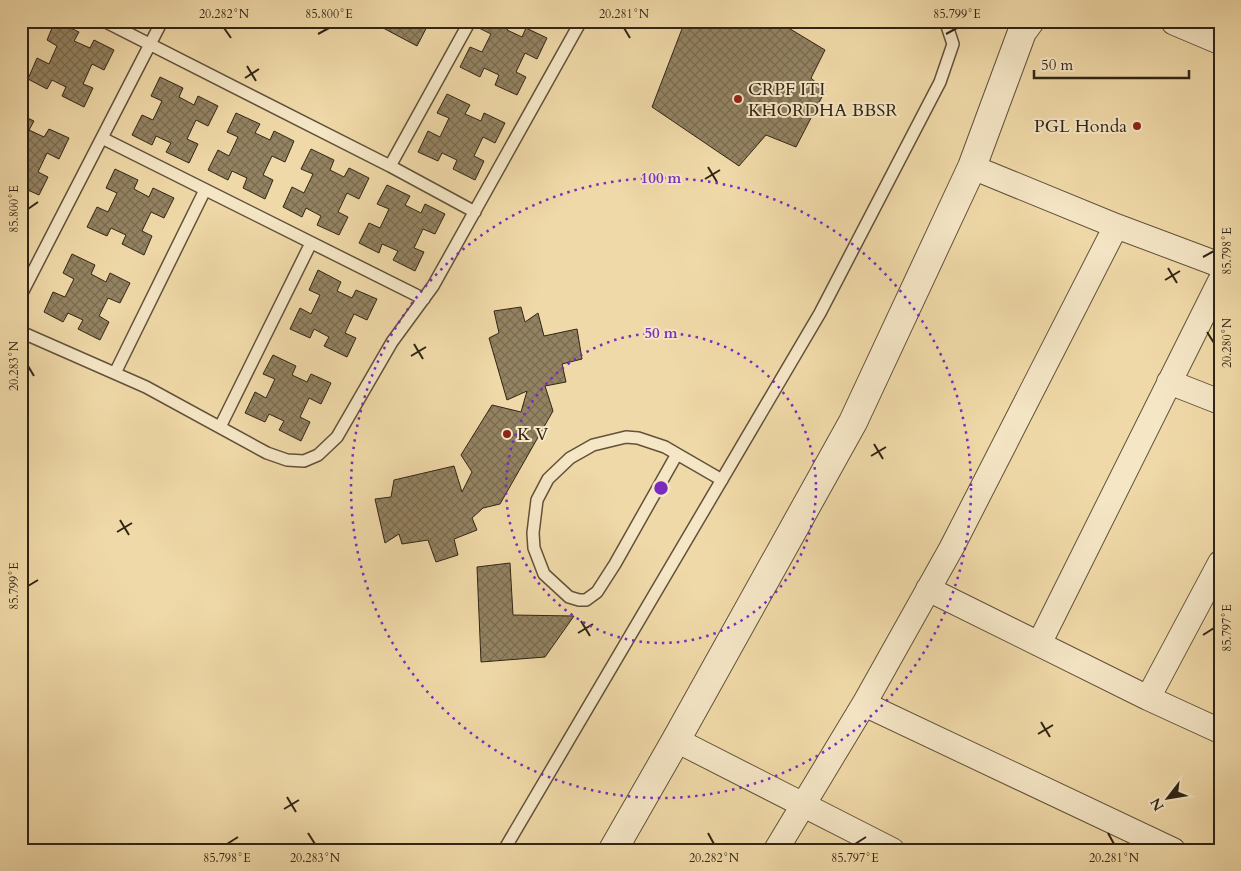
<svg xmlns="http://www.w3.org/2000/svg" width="1241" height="871" viewBox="0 0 1241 871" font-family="Cardo,serif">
<defs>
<pattern id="building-cross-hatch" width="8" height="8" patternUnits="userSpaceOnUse" patternTransform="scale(1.25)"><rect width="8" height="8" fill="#948362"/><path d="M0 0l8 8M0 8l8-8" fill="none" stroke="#796b50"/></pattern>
</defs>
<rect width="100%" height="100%" fill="#f0d9a8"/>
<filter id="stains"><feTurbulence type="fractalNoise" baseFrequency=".004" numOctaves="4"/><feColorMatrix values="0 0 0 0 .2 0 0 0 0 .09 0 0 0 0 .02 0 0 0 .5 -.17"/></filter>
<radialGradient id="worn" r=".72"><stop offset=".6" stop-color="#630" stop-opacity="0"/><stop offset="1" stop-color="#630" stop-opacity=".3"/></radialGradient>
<path fill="url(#building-cross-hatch)" stroke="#312516" d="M55 21 79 32 74 41 90 48 94 40 114 50 104 70 92 64 83 84 93 88 84 107 62 96 66 87 52 80 47 89 28 79 37 58 49 64 57 46 47 40Z
M370 21H430L417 46Z
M483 21H511L507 30 522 37 526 28 547 38 537 59 525 53 516 72 526 77 517 95 495 85 499 75 484 68 480 77 460 67 470 47 482 52 491 34 479 28Z
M685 21H777L825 50 811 78 825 91 796 147 766 135 739 166 652 107Z
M160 77 183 88 179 97 194 105 198 96 218 106 208 126 196 120 187 139 198 144 189 163 166 152 171 143 156 136 152 145 132 135 142 115 153 120 162 101 151 96Z
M447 94 470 105 465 114 481 121 484 113 505 123 495 143 483 137 474 156 484 161 475 180 453 169 457 160 442 153 438 161 418 152 428 131 440 137 449 118 437 113Z
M236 113 260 124 255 133 270 140 274 131 294 141 285 162 272 156 263 175 273 180 265 199 243 188 247 178 232 171 228 180 208 170 218 150 229 156 238 137 227 132Z
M21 115 34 121 29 130 44 137 49 129 69 138 59 159 47 153 38 172 48 177 39 195 21 187Z
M311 149 334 160 330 170 344 177 349 168 369 178 359 199 347 193 338 212 348 217 339 235 317 225 321 216 306 208 302 217 283 207 292 187 304 193 313 174 301 169Z
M115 169 138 180 134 189 149 197 153 188 174 198 164 218 151 212 142 231 152 236 144 255 122 244 126 235 111 228 107 236 87 227 97 207 108 212 117 193 106 188Z
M387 185 410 196 405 205 421 213 425 204 445 214 435 234 423 229 414 248 424 252 415 271 393 260 398 251 382 244 379 253 359 243 369 223 380 228 389 209 377 204Z
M72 254 95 265 91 274 106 282 110 273 130 283 120 303 108 298 99 316 109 322 100 340 78 329 83 320 68 313 63 322 44 312 53 292 65 297 74 279 63 273Z
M318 270 341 282 337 291 352 298 356 290 377 299 367 320 354 314 345 333 356 338 347 357 324 346 329 337 314 329 310 338 290 329 300 308 311 314 320 295 309 290Z
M521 307 525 322 538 313 544 336 577 329 582 359 562 364 566 382 545 386 553 411 500 504 483 508 472 518 477 530 454 539 458 555 436 562 428 540 402 544 399 534 385 543 375 499 391 497 394 480 454 466 462 492 472 472 461 455 492 405 521 412 527 391 507 400 489 338 499 333 494 311Z
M273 355 296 366 292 375 307 382 311 374 331 383 321 404 309 398 300 417 310 422 301 441 279 430 284 421 269 414 265 422 245 413 255 392 266 398 275 379 263 374Z
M510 563 513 615 574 616 545 657 481 662 477 567Z"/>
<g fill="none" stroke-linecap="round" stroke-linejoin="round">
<g stroke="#61523a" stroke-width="14">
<path id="service" d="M104 21 390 166 475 212
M102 138 424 299
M390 166 470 21
M21 295 162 21
M21 332 146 387 267 453 287 460 304 461 318 455 337 437 392 342 433 286 581 21
M115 373 205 190
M220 427 311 243
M677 454 615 564 597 592 586 600H579L569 597 544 574 534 548 533 533 537 500 548 479 570 458 593 445 626 437 638 438 665 447 677 454 722 480
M504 850 820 313 940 82 953 44 946 23 944 21"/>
</g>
<g stroke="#61523a" stroke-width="26">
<path id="minor" d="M972 167 1116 226 1220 265
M1169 382 1220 402
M928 589 1148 698 1220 563
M1039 644 1220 281
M1148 698 1220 731
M864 704 1173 850
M676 740 892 850
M776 850 864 704 952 547 1116 226"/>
</g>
<g stroke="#61523a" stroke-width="30">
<path id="tertiary" d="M1175 21 1220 40
M613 850 676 740 853 422 972 167 1022 32 1030 21"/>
</g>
<use href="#service" stroke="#f5e6c6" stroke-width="11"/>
<use href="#minor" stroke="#f5e6c6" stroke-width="24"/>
<use href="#tertiary" stroke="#f5e6c6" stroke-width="28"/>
</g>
<path fill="none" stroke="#312516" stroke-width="2" d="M224 28 231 38M624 28 630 38M318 34 329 28M946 34 957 28M247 66 256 81M245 78 259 69M708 167 717 182M705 179 720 170M28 209 38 202M1203 257 1214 251M1168 268 1177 283M1165 280 1180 271M1207 332 1214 343M414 344 423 359M411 356 426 347M28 366 34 376M874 444 883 459M871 456 886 447M120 520 129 535M117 532 132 523M28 586 38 580M581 621 590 636M578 633 593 624M1203 635 1214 628M1041 722 1050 737M1038 734 1053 725M287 797 296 812M284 809 299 800M308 833 315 844M708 833 714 844M1108 833 1114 844M227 844 238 837M855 844 866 837"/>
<g fill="none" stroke="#7b2cbf" stroke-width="2.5" stroke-dasharray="2.5 5">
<circle cx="661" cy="488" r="155"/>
<circle cx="661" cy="488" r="310"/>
</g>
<g fill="#8f2418" stroke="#f5e6c6" stroke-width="2">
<circle cx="738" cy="99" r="5"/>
<circle cx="1137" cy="126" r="5"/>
<circle cx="507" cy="434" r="5"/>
</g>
<g text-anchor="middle" stroke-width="4" stroke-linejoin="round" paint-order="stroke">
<g font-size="18" fill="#312516" stroke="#f5e6c6" text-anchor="start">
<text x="748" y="95">CRPF ITI<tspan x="748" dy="21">KHORDHA BBSR</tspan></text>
<text x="1127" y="132" text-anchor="end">PGL Honda</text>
<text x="517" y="440">K V</text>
</g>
</g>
<circle cx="661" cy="488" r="8" fill="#7b2cbf" stroke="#f5e6c6" stroke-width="2.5"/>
<g font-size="15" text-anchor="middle" font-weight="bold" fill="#7b2cbf" stroke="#f5e6c6" stroke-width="4" stroke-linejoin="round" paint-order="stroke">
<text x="661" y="183">100 m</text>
<text x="661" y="338">50 m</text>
</g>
<rect width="1241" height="871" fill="none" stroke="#f0d9a8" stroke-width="55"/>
<g transform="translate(1168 798) rotate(239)" stroke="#f5e6c6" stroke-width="4" paint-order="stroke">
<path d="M0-4L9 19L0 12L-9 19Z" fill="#312516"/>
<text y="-8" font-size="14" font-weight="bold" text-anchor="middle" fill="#312516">N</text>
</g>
<path d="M1034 70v8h155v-8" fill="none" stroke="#312516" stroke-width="2.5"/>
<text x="1041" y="70" font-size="15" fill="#312516" stroke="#f5e6c6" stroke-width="4" paint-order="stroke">50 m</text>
<rect x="28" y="28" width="1186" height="816" fill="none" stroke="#312516" stroke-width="2"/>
<g font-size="12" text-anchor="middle" fill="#312516">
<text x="224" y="18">20.282°N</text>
<text x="329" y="18">85.800°E</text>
<text x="624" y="18">20.281°N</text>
<text x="957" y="18">85.799°E</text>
<text transform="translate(14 209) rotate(-90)" y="4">85.800°E</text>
<text transform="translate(1227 251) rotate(-90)" y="4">85.798°E</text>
<text transform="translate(1227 343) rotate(-90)" y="4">20.280°N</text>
<text transform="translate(14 366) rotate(-90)" y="4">20.283°N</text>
<text transform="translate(14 586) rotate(-90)" y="4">85.799°E</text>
<text transform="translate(1227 628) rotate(-90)" y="4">85.797°E</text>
<text x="227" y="862">85.798°E</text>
<text x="315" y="862">20.283°N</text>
<text x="714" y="862">20.282°N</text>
<text x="855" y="862">85.797°E</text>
<text x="1114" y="862">20.281°N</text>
</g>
<rect width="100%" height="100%" filter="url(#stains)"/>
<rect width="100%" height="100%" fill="url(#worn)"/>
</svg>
